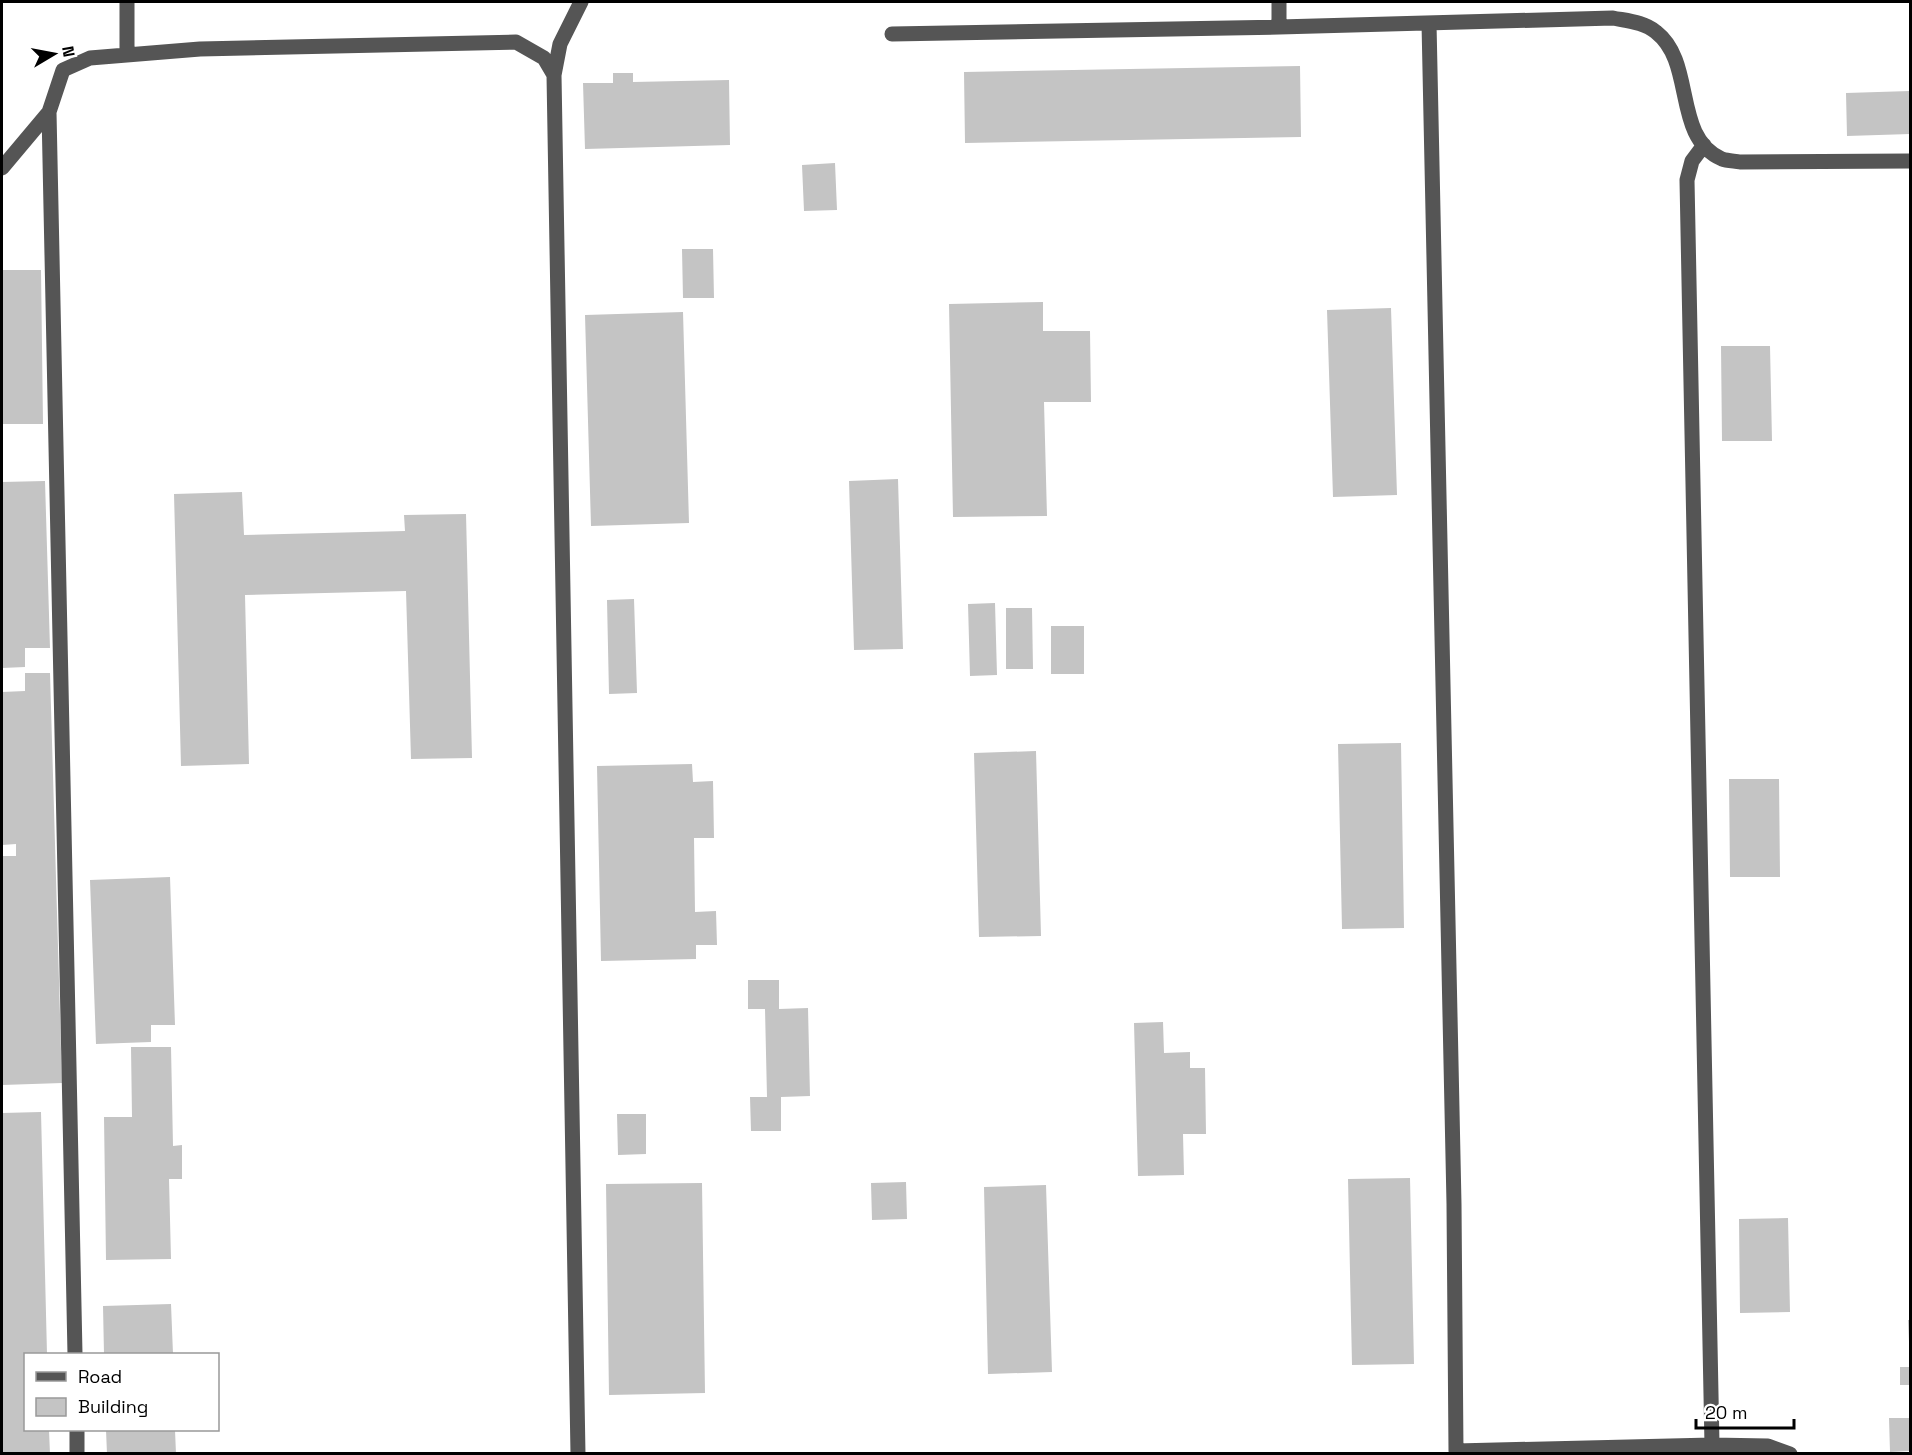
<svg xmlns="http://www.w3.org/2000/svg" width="1912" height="1455" viewBox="0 0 1912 1455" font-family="'Space Grotesk',sans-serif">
<rect width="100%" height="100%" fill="#fff"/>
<path fill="#c4c4c4" d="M1300 66 1301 137 965 143 964 72Z
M613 73H633V82L729 80 730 145 585 149 583 83H613Z
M1910 91V134L1847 136 1846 93Z
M835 163 837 210 804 211 802 165Z
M682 249H713L714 298H683Z
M2 270H41L43 424H2Z
M1043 302V331H1090L1091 402H1044L1047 516 953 517 949 304Z
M1391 308 1397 495 1333 497 1327 310Z
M683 312 689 523 591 526 585 315Z
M1721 346H1770L1772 441H1722Z
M898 479 903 649 854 650 849 481Z
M45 481 50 648H25V667L2 668V482Z
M242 492 244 535 405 531 404 515 466 514 472 758 411 759 406 591 245 595 249 764 181 766 174 494Z
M634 599 637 693 609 694 607 600Z
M995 603 997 675 970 676 968 604Z
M1006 608H1032L1033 669H1006Z
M1051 626H1084V674H1051Z
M25 673H50L62 1083 2 1085V856H16V844L2 845V692L25 691Z
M1401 743 1404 928 1342 929 1338 744Z
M1036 751 1041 936 979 937 974 753Z
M692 764 693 782 713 781 714 838H694L695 912 716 911 717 945H696V959L601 961 597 766Z
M1729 779H1779L1780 877H1730Z
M170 877 175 1025H151V1042L96 1044 90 880Z
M748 980H779V1009L808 1008 810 1096 781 1097V1131H751L750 1097H767L765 1009H748Z
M1163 1022 1164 1053 1190 1052V1068H1205L1206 1134H1183L1184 1175 1138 1176 1134 1023Z
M131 1047H171L173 1146 182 1145V1179H169L171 1259 106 1260 104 1117H132Z
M41 1112 47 1354H26V1430H49L50 1454H2V1113Z
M617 1114H646V1154L618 1155Z
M1410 1178 1414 1364 1352 1365 1348 1179Z
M906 1182 907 1219 872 1220 871 1183Z
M702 1183 705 1393 609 1395 606 1184Z
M1046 1185 1052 1372 988 1374 984 1187Z
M1788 1218 1790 1312 1740 1313 1739 1219Z
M171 1304 173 1354H104L103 1306Z
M1908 1320H1910V1341L1909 1342Z
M1900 1367H1910V1385H1900Z
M1889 1418H1910V1451L1890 1452Z
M106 1430H175L176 1454H107Z"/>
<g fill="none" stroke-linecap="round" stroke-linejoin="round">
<path stroke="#555" stroke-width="15" d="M127 2V55
M1429 23 1454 1204 1456 1451 1712 1445 1687 180 1692 161 1704 145
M1279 27 1613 18C1628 21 1644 22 1656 32 1696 63 1672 137 1722 159 1727 161 1735 161 1740 162L1910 161
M892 34 1279 27V2
M2 168 49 112
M75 1354 49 112 63 70 90 58 200 49 516 42 544 58 554 75
M77 1430V1454
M1712 1445 1768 1446 1790 1454
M578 1454 554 75 560 44 581 2"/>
</g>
<rect width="1912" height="1455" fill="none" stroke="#000000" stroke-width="6"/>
<rect x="24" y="1353" width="195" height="78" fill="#ffffff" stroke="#999999" stroke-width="1.5"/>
<rect x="36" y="1372" width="30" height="9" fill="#555555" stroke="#999999" stroke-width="1.5"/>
<text x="78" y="1383" font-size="18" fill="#000000">Road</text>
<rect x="36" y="1398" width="30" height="18" fill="#c4c4c4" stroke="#999999" stroke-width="1.5"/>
<text x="78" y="1413" font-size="18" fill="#000000">Building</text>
<g transform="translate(54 54) rotate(80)" stroke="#ffffff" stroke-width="4.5" paint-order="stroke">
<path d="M0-4.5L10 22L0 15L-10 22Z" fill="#000000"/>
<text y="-9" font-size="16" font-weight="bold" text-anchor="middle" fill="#000000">N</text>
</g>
<path d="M1696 1419v9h98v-9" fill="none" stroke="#000000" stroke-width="3"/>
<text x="1705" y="1419" font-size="18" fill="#000000" stroke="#ffffff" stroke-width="4.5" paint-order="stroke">20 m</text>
</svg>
